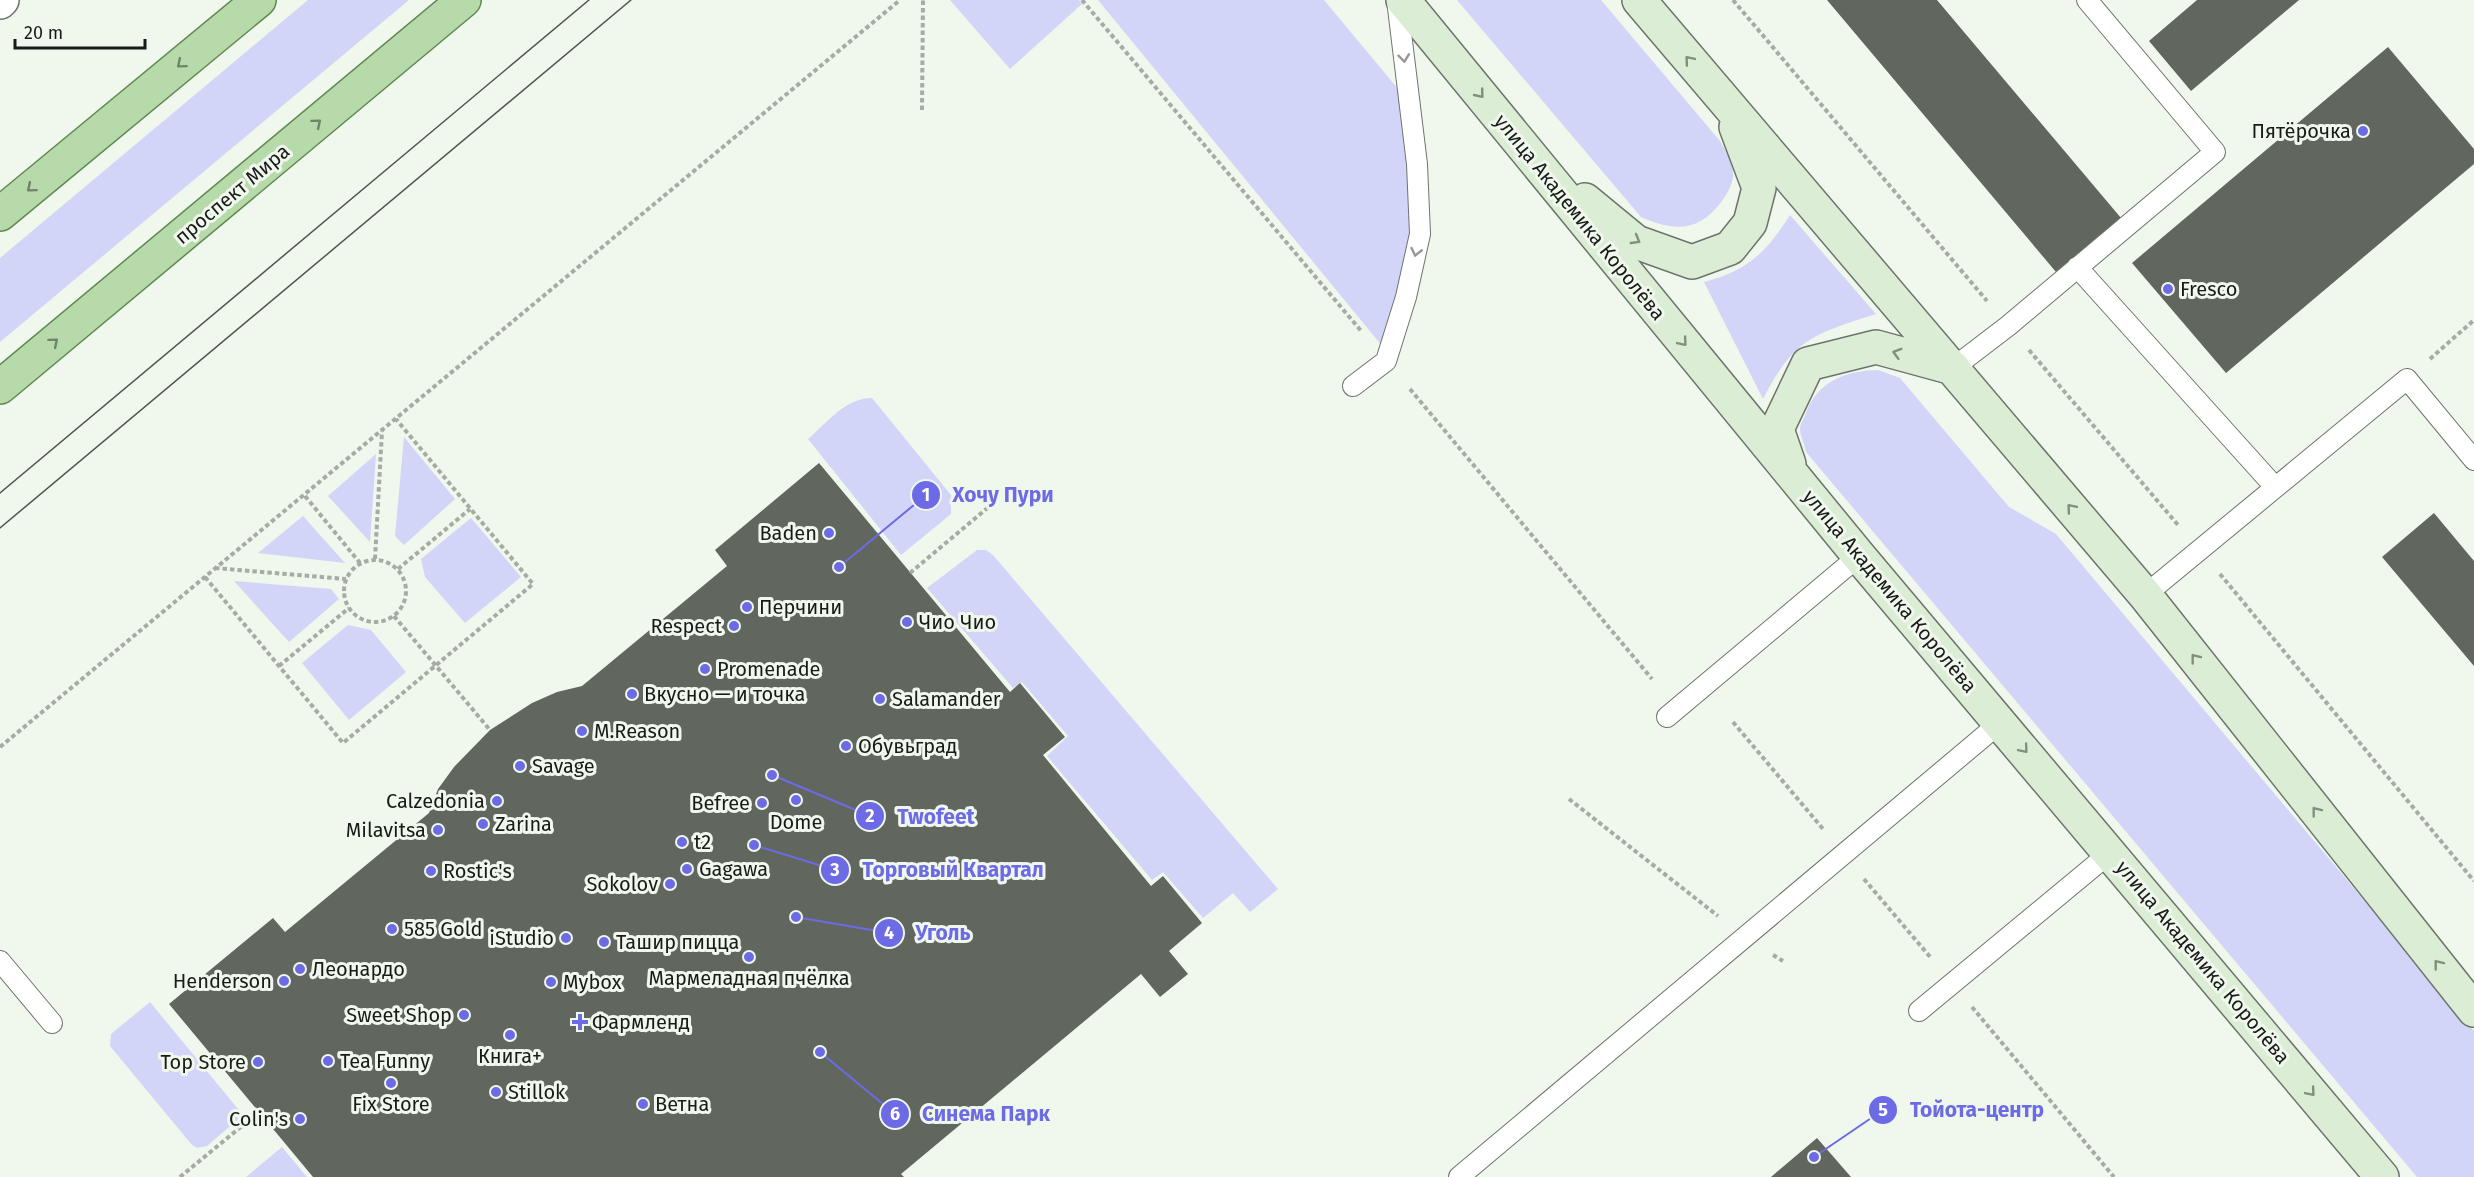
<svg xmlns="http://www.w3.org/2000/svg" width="2474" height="1177" viewBox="0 0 2474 1177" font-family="'Fira Sans',sans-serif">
<rect width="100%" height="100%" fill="#f0f7ed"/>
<path fill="#d2d5f7" d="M308 0H409L0 342V258Z
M950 0H1079L1082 4 1010 69Z
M1098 0H1324L1399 90 1411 163 1414 230 1383 347Z
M1457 0H1601L1720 141C1726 152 1733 163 1733 175 1733 184 1727 194 1722 201 1699 232 1675 232 1641 217Z
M1790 215 1876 314C1814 334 1794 338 1763 399L1704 282C1748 271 1767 251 1790 215Z
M1878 370 1900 378 2009 507 2056 534 2474 1031V1177H2417L1806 452C1805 445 1800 436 1800 429 1800 425 1803 420 1805 416 1816 382 1844 371 1878 370Z
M872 398 951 495V514L901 555 808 439C827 423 845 398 872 398Z
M404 437 455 499 404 545 395 536Z
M376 454 370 542 328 496Z
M303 516 345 563 258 553Z
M471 518 521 577 465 623 425 577 421 559Z
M977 550H986L993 555 1278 889 1250 912 1233 893 1203 918 1163 872 1152 880 1047 756 1068 736 1022 682 1013 688 927 588Z
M234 581 331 589 339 599 289 642Z
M348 625 371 630 406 672 349 720 302 663Z
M150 1002 243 1115 207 1146 197 1148 192 1145 110 1046 111 1034Z
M282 1147 307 1177H246Z"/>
<path fill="#61675f" d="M1827 0H1937L2121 218 2056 272Z
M2197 0H2299L2191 91 2149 41Z
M2388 47 2474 149V164L2226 373 2132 263Z
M819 463 1010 692 1020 683 1065 737 1043 755 1151 886 1163 876 1202 923 1169 951 1188 974 1160 997 1141 974 901 1174 904 1177H313L169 1004 273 918 285 932 429 813 438 789 454 767 490 730 532 703 557 692 582 686 727 566 715 550Z
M2434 513 2474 561V666L2382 557Z
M1817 1138 1851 1177H1771Z"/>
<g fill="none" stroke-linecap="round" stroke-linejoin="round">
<g stroke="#6e746c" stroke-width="22">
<path id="lane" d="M2077 267 2275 487
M1953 368 2008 326 2215 152 2087 0
M1353 386 1386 361 1406 297 1420 234 1417 164 1397 0
M2145 595 2407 379 2474 460
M1667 717 1859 556
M0 961 52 1023
M1919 1011 2111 852
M1459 1177 2001 722"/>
</g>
<g stroke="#6e746c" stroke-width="36">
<path id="street" d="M0 2 2 0"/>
</g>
<g stroke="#6e746c" stroke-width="36">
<path id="secondary" d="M1403 0 1859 556 2382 1177
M1639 0 2145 595 2474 1010
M1585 200 1636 242 1692 262 1730 248 1750 223 1759 188 1736 127
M1789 464 1777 429 1808 364 1876 347 1953 368"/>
</g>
<g stroke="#608851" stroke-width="36">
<path id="primary" d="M0 214 259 0
M0 387 464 0"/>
</g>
<path stroke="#a6aca4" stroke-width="4" stroke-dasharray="4.5 3" stroke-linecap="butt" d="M1082 0 1362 332
M1733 0 1987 301
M922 110 923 0
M2029 350 2178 525
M2430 359 2474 320
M1410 389 1652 679
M305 496 360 563
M375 559 382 431
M344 591a31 31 0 1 1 62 0a31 31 0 1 1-62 0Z
M215 568 346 579
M398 569 470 509
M910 573 991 505
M2220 574 2474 881
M205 577 343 743 533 584 396 419
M394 616 490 730
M279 666 349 608
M1733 722 1823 829
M0 747 900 0
M1569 799 1718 916
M1864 879 1931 958
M1773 955 1783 961
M1972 1007 2114 1177
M180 1177 259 1112"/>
<use href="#lane" stroke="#fff" stroke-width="20"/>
<use href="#street" stroke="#fff" stroke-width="33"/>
<use href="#secondary" stroke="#dbedd4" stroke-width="33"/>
<use href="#primary" stroke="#b6daa9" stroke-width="33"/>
<path stroke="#515550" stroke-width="1.5" d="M0 493 589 0
M0 528 631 0"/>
</g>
<defs><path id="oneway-chevron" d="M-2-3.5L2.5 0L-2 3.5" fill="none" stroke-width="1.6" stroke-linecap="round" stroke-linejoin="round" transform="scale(1.5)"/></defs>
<g stroke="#979897">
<use href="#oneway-chevron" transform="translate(1404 58) rotate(83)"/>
<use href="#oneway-chevron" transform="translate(1416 252) rotate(103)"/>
</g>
<g stroke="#838e7f">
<use href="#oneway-chevron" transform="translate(1689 60) rotate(-130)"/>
<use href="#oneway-chevron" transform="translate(1480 94) rotate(51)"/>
<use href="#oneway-chevron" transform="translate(1636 240) rotate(30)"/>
<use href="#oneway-chevron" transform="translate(1683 342) rotate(50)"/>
<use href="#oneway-chevron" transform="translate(1897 353) rotate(-164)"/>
<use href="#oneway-chevron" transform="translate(2071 508) rotate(-130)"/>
<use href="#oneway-chevron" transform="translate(2195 658) rotate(-128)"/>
<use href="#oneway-chevron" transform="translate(2024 749) rotate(50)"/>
<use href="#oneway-chevron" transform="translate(2316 811) rotate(-128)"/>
<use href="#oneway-chevron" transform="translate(2438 964) rotate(-128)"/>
<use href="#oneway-chevron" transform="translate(2311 1092) rotate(50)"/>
</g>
<g stroke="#6f8468">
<use href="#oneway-chevron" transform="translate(181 64) rotate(140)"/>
<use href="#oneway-chevron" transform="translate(317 123) rotate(-40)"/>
<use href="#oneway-chevron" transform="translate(31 188) rotate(140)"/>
<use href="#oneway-chevron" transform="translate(54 342) rotate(-40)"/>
</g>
<g fill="#6c6ae4" stroke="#f0f7ed" stroke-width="2">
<circle cx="2363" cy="131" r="6"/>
<circle cx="2168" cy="289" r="6"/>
<circle cx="829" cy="533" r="6"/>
<circle cx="747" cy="607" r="6"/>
<circle cx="907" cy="622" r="6"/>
<circle cx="734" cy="626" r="6"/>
<circle cx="705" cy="669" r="6"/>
<circle cx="632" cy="694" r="6"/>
<circle cx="880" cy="699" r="6"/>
<circle cx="582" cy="731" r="6"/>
<circle cx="846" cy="746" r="6"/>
<circle cx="520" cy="766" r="6"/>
<circle cx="796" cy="800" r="6"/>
<circle cx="497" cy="801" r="6"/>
<circle cx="762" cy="803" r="6"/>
<circle cx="483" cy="824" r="6"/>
<circle cx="438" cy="830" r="6"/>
<circle cx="682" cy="842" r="6"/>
<circle cx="687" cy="869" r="6"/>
<circle cx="431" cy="871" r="6"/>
<circle cx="670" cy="884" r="6"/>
<circle cx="392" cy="929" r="6"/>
<circle cx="566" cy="938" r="6"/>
<circle cx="604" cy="942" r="6"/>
<circle cx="749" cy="957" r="6"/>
<circle cx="300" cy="969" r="6"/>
<circle cx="284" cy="981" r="6"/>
<circle cx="551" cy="982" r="6"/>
<circle cx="464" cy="1015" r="6"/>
<path d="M577 1013h6v6h6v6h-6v6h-6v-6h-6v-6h6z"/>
<circle cx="510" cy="1035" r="6"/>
<circle cx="328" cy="1061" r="6"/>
<circle cx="258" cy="1062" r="6"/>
<circle cx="391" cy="1083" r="6"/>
<circle cx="496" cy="1092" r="6"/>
<circle cx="643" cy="1104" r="6"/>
<circle cx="300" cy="1119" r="6"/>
</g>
<g text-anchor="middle" stroke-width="6" stroke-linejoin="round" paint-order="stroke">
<g font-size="20" fill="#181b18" stroke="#f0f7ed" text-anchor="start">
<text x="2351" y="138" text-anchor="end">Пятёрочка</text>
<text x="2180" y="296">Fresco</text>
<text x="817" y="540" text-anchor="end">Baden</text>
<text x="759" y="614">Перчини</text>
<text x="919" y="629">Чио Чио</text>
<text x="722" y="633" text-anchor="end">Respect</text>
<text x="717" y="676">Promenade</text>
<text x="644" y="701">Вкусно — и точка</text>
<text x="892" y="706">Salamander</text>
<text x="594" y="738">M.Reason</text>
<text x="858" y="753">Обувьград</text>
<text x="532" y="773">Savage</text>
<text x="485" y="808" text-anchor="end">Calzedonia</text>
<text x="750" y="810" text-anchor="end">Befree</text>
<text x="796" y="829" text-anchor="middle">Dome</text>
<text x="495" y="831">Zarina</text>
<text x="426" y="837" text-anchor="end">Milavitsa</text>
<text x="694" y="849">t2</text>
<text x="699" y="876">Gagawa</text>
<text x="443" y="878">Rostiс's</text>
<text x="658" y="891" text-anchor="end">Sokolov</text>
<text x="404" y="936">585 Gold</text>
<text x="554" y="945" text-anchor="end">iStudio</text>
<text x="616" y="949">Ташир пицца</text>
<text x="312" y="976">Леонардо</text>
<text x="749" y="985" text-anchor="middle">Мармеладная пчёлка</text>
<text x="272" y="988" text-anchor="end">Henderson</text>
<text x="563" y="989">Mybox</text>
<text x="452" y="1022" text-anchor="end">Sweet Shop</text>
<text x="592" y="1029">Фармленд</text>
<text x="510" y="1063" text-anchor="middle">Книга+</text>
<text x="340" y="1068">Tea Funny</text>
<text x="246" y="1069" text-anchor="end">Top Store</text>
<text x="508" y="1099">Stillok</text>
<text x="391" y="1111" text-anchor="middle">Fix Store</text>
<text x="655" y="1111">Ветна</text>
<text x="288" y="1126" text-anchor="end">Colin's</text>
</g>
<g font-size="20" fill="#181b18" stroke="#f0f7ed">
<text transform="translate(232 194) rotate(-40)" y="7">проспект Мира</text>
<text transform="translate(1580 217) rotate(51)" y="7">улица Академика Королёва</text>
<text transform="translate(1890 591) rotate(50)" y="7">улица Академика Королёва</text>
<text transform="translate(2203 962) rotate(50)" y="7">улица Академика Королёва</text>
</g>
</g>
<path fill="none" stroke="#6c6ae4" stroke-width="2" d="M839 567L926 495M772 775L870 816M754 845L835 870M796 917L889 933M1814 1157L1883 1110M820 1052L895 1114"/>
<g fill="#6c6ae4" stroke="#f0f7ed" stroke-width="2">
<circle cx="839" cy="567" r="6"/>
<circle cx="772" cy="775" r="6"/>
<circle cx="754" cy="845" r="6"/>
<circle cx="796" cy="917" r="6"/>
<circle cx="1814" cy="1157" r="6"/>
<circle cx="820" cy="1052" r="6"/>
<circle cx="926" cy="495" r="15"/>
<circle cx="870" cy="816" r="15"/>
<circle cx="835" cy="870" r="15"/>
<circle cx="889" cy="933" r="15"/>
<circle cx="1883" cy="1110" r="15"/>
<circle cx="895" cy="1114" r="15"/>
</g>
<g font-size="18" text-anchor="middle" font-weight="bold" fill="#fff">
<text x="926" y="501">1</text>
<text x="870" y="822">2</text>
<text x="835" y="876">3</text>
<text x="889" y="939">4</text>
<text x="1883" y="1116">5</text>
<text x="895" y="1120">6</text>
</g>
<g font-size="21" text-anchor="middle" font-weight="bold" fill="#6c6ae4" stroke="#f0f7ed" stroke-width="6" stroke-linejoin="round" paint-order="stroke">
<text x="1003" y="502">Хочу Пури</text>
<text x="936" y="824">Twofeet</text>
<text x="953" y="877">Торговый Квартал</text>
<text x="943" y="940">Уголь</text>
<text x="1977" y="1117">Тойота-центр</text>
<text x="986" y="1121">Синема Парк</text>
</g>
<path d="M15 39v9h130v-9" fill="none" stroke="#181b18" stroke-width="3"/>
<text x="24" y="39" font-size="18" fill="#181b18" stroke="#f0f7ed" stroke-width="4.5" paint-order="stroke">20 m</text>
</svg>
